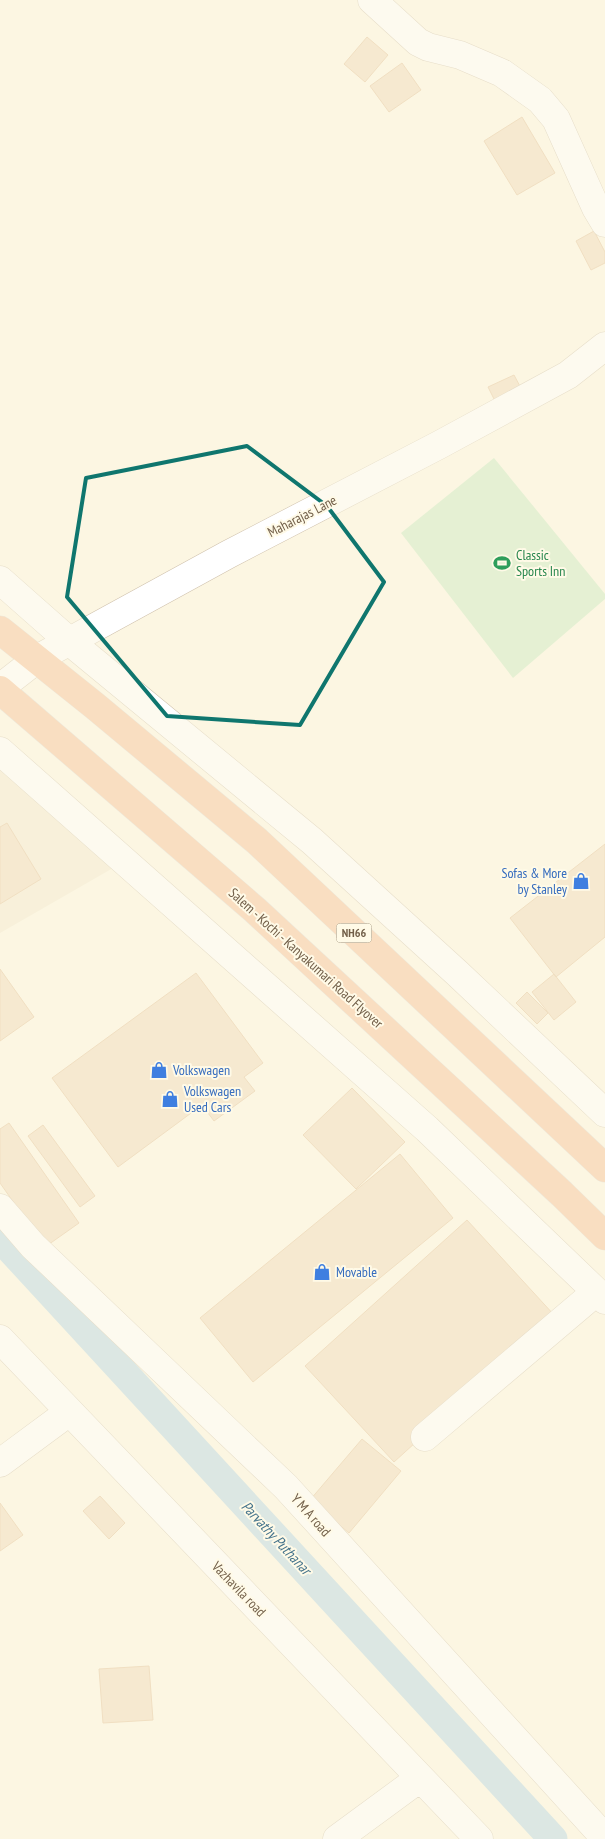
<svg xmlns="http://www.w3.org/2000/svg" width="605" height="1839" viewBox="0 0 605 1839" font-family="'PT Sans Narrow',sans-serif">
<rect width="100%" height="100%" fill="#fcf6e2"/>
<path fill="#f3e9d0" d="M0 768 113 868 0 933Z"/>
<path fill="#cae9c1" d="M494 458 605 594V599L513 678 401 533Z"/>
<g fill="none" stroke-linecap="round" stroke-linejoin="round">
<path stroke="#b7d6e4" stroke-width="29" d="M0 1238 553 1839"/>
</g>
<path fill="#f0d9ba" stroke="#e3c39b" d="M367 37 388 55 365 82 344 64Z
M402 63 421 90 389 112 370 86Z
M522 117 555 173 517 195 484 141Z
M594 231 605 252V263L591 270 576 241Z
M514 375 522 390 496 403 488 387Z
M7 823 41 879 0 904V827Z
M605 844V937L556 977 510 918Z
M0 969 34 1017 0 1041Z
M196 973 263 1063 244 1077 255 1091 214 1121 202 1105 118 1167 52 1078Z
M554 974 576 1002 554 1020 532 992Z
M527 992 548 1013 537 1024 516 1003Z
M352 1088 405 1142 356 1189 303 1135Z
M9 1123 79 1223 45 1247 0 1183V1129Z
M43 1125 95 1196 80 1207 28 1136Z
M400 1154 453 1218 253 1382 200 1318Z
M467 1220 555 1316 394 1462 305 1366Z
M362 1439 401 1471 349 1533 310 1500Z
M100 1496 125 1523 109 1539 83 1511Z
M0 1503 23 1535 0 1551Z
M149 1666 153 1720 103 1723 99 1669Z"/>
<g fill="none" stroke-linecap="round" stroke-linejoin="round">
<g stroke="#cfc1ac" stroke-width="29">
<path id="minor" d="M372 0 418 42 428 47 460 55 502 73 540 100 556 119 596 208 605 223
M0 580 69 641 312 841 457 973 605 1113
M0 688 37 659 229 554 439 445 568 375 605 346
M0 751 427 1129 605 1300
M0 1208 33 1246 286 1487 605 1838
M0 1339 479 1839
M425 1437 596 1292
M0 1463 69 1412
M337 1839 420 1778"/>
</g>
<g stroke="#ddd9d3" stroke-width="29">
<path id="highway" d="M0 630 95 706 257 841 605 1168
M0 690 255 910 562 1194 605 1236"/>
</g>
<use href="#minor" stroke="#fff" stroke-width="28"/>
<use href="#highway" stroke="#f5c199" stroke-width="28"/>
</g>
<path d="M0 0H605V1839H0ZM247 446 327 506 384 582 300 725 167 716 67 597 86 478Z" fill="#fcf6e2" fill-opacity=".55" fill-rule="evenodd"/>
<path fill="none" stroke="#0f766e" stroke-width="4" stroke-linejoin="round" d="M247 446 327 506 384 582 300 725 167 716 67 597 86 478Z"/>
<defs>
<g id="stadium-bare" transform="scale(1.35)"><path d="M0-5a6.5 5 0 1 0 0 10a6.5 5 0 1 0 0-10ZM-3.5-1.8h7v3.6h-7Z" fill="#2e9e5b" stroke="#fffae7" stroke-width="2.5" paint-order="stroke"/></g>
<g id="shop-bare" transform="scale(1.35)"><path d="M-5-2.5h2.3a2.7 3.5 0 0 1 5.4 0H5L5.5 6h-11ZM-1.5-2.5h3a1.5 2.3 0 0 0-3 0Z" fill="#3f7fe0" stroke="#fffae7" stroke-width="2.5" paint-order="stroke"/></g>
</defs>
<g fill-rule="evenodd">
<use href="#stadium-bare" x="502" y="563"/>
<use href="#shop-bare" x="581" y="881"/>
<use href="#shop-bare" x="159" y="1070"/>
<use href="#shop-bare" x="170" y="1099"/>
<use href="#shop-bare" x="322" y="1272"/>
</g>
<g text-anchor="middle" stroke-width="4" stroke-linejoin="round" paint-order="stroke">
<rect fill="#fffae7" stroke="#9c8e78" stroke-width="1" x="336.5" y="923.5" width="35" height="19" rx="4"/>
<g font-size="12" font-weight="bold" fill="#725f49">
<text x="354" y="937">NH66</text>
</g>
<g font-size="14" fill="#725f49" stroke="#fffae7">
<text transform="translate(302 516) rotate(-27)" y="5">Maharajas Lane</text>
<text transform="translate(306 958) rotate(42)" y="5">Salem - Kochi - Kanyakumari Road Flyover</text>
<text transform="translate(311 1515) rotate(48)" y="5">Y M A road</text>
<text transform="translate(239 1589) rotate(46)" y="5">Vazhavila road</text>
</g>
<g font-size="14" fill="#27864d" stroke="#fffae7" text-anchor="start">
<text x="516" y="560">Classic<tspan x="516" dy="16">Sports Inn</tspan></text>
</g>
<g font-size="14" fill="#366cbe" stroke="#fffae7" text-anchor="start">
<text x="567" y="878" text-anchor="end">Sofas &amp; More<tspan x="567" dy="16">by Stanley</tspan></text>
<text x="173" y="1075">Volkswagen</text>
<text x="184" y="1096">Volkswagen<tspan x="184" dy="16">Used Cars</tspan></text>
<text x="336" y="1277">Movable</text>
</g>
<g font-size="15" font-style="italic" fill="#46748c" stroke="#fffae7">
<text transform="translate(276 1538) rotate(47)" y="5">Parvathy Puthanar</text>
</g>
</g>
</svg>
